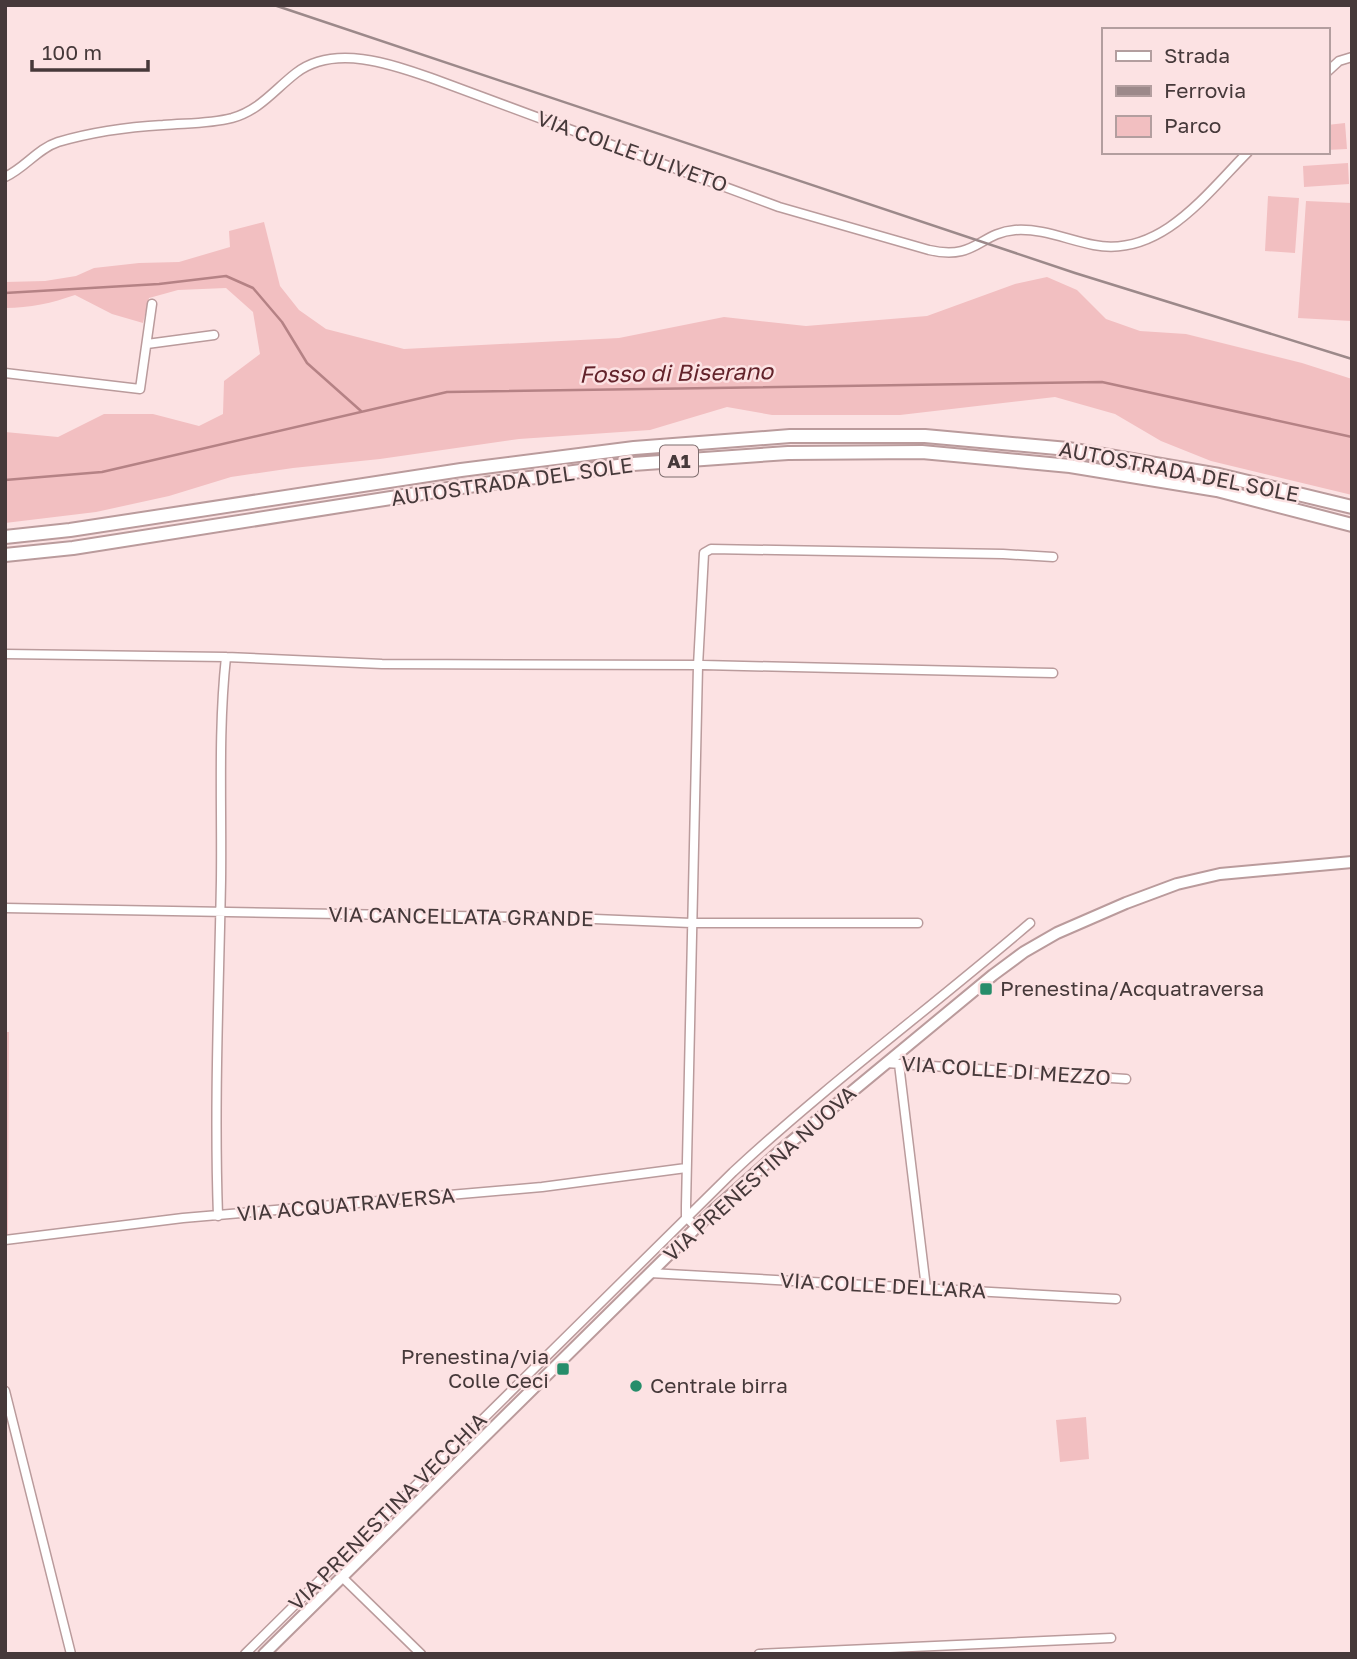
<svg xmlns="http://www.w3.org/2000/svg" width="1357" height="1659" viewBox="0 0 1357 1659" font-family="'Golos Text',sans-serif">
<rect width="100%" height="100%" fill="#fce2e3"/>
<path fill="#f2bfc1" d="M1345 123 1347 149 1327 150V125Z
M1348 163 1349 184 1304 187 1303 166Z
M1268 196 1299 198 1295 253 1265 251Z
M1306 201 1352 203V321L1298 318Z
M264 222 280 286 299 310 326 329 404 349 619 338 724 317 806 326 927 316 1015 284 1047 277 1077 290 1106 319 1140 331 1186 334 1302 363 1352 379V495L1211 461 1161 441 1115 414 1055 397 900 415H772L727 407 650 430 519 439 380 459 293 468 231 477 169 496 96 512 5 523V432L58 437 104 414H153L199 426 223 414 224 381 260 354 253 312 226 288 178 290 149 298 143 323 112 314 75 295C52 303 30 308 5 308V282L45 281 76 276 94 268 139 263 179 262 230 247 229 231Z
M5 1032H9L8 1235H5Z
M1086 1417 1089 1459 1060 1462 1056 1420Z"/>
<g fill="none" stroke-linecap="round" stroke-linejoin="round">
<path stroke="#b58285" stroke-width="2.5" d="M5 293 159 284 226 276 253 288 282 322 307 363 361 411
M5 480 102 472 447 392 1102 382 1352 437"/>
<g stroke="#ba9b9c" stroke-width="11">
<path id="minor" d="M1327 72 1339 61 1352 57
M5 177C25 168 37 149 58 142 92 132 128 127 163 125 186 123 209 124 232 118 260 110 274 90 296 73 335 43 394 65 434 79L779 207 929 250C976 261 979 233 1015 230 1042 228 1068 240 1094 245 1161 258 1207 193 1248 152
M147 344 214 335
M5 373 140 389 152 304
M5 654 226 657 382 664 703 665 1053 673
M5 908 571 918 691 923H918
M886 1063 1126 1079
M899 1064 926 1288
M218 1216C214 1104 219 992 221 880 222 806 218 731 226 657
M696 1227 686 1217V1206L698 666 704 553 711 549 1003 554 1053 557
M5 1240 183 1218 542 1187 686 1168
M650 1273 1116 1299
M5 1391 71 1654
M342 1577 421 1654
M245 1654 733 1172C828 1084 932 1007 1030 923
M759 1654 1111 1638"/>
</g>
<g stroke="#ba9b9c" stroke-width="14">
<path id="major" d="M264 1654 714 1210 780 1151 993 975 1024 952 1057 933 1126 903 1177 884 1220 874 1352 862"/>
</g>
<g stroke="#ba9b9c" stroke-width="16">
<path id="highway" d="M5 537 70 530 461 470 634 448 790 436H925L1068 449 1219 475 1352 507
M5 555 73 548 461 487 633 464 788 453 922 452 1070 466 1217 490 1352 525"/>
</g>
<use href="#minor" stroke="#fff" stroke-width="8"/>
<use href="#major" stroke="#fff" stroke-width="10"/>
<use href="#highway" stroke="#fff" stroke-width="12"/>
<path stroke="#9c898a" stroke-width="2.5" d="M274 5 1075 273 1352 359"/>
</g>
<g fill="#268d6a" stroke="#fce2e3" stroke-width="2.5">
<rect x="979" y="982" width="14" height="14" rx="3.5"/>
<rect x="556" y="1362" width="14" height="14" rx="3.5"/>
<circle cx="636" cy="1386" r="7"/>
</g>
<g text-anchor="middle" stroke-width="5" stroke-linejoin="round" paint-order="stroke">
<rect fill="#fce2e3" stroke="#7d6c6d" stroke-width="2" x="660" y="445.5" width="38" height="31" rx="5"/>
<g font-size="19" font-weight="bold" fill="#46393a">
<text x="679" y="468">A1</text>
</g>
<g font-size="21" fill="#46393a" stroke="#fce2e3">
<text transform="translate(632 152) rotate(20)" y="7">VIA COLLE ULIVETO</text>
<text transform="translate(1179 472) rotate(11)" y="7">AUTOSTRADA DEL SOLE</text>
<text transform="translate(512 482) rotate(-8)" y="7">AUTOSTRADA DEL SOLE</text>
<text transform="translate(461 917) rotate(1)" y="7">VIA CANCELLATA GRANDE</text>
<text transform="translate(1006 1071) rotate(4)" y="7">VIA COLLE DI MEZZO</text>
<text transform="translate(760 1174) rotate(-42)" y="7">VIA PRENESTINA NUOVA</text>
<text transform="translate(346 1205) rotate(-5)" y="7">VIA ACQUATRAVERSA</text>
<text transform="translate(883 1286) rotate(3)" y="7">VIA COLLE DELL'ARA</text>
<text transform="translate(388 1512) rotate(-45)" y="7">VIA PRENESTINA VECCHIA</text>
</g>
<g font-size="21" fill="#46393a" stroke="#fce2e3" text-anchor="start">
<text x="1000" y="996">Prenestina/Acquatraversa</text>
<text x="549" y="1364" text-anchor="end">Prenestina/via<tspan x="549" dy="24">Colle Ceci</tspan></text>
<text x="650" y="1393">Centrale birra</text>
</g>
<g font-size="23" font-style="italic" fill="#63232b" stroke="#fce2e3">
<text transform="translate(676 373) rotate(-1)" y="8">Fosso di Biserano</text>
</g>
</g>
<rect width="1357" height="1659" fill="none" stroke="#46393a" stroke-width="14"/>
<rect x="1102" y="28" width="228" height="126" fill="#fce2e3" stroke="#b39e9f" stroke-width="2"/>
<rect x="1116" y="51" width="35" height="10" fill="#ffffff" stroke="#b39e9f" stroke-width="2"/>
<text x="1164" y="63" font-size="21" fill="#46393a">Strada</text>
<rect x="1116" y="86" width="35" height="10" fill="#9c898a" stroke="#b39e9f" stroke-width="2"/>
<text x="1164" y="98" font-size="21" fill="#46393a">Ferrovia</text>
<rect x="1116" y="116" width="35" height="21" fill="#f2bfc1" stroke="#b39e9f" stroke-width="2"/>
<text x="1164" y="133" font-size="21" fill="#46393a">Parco</text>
<path d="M32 60v10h116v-10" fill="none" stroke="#46393a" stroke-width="3.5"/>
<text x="42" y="60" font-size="21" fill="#46393a" stroke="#fce2e3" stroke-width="5" paint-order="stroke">100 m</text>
</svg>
